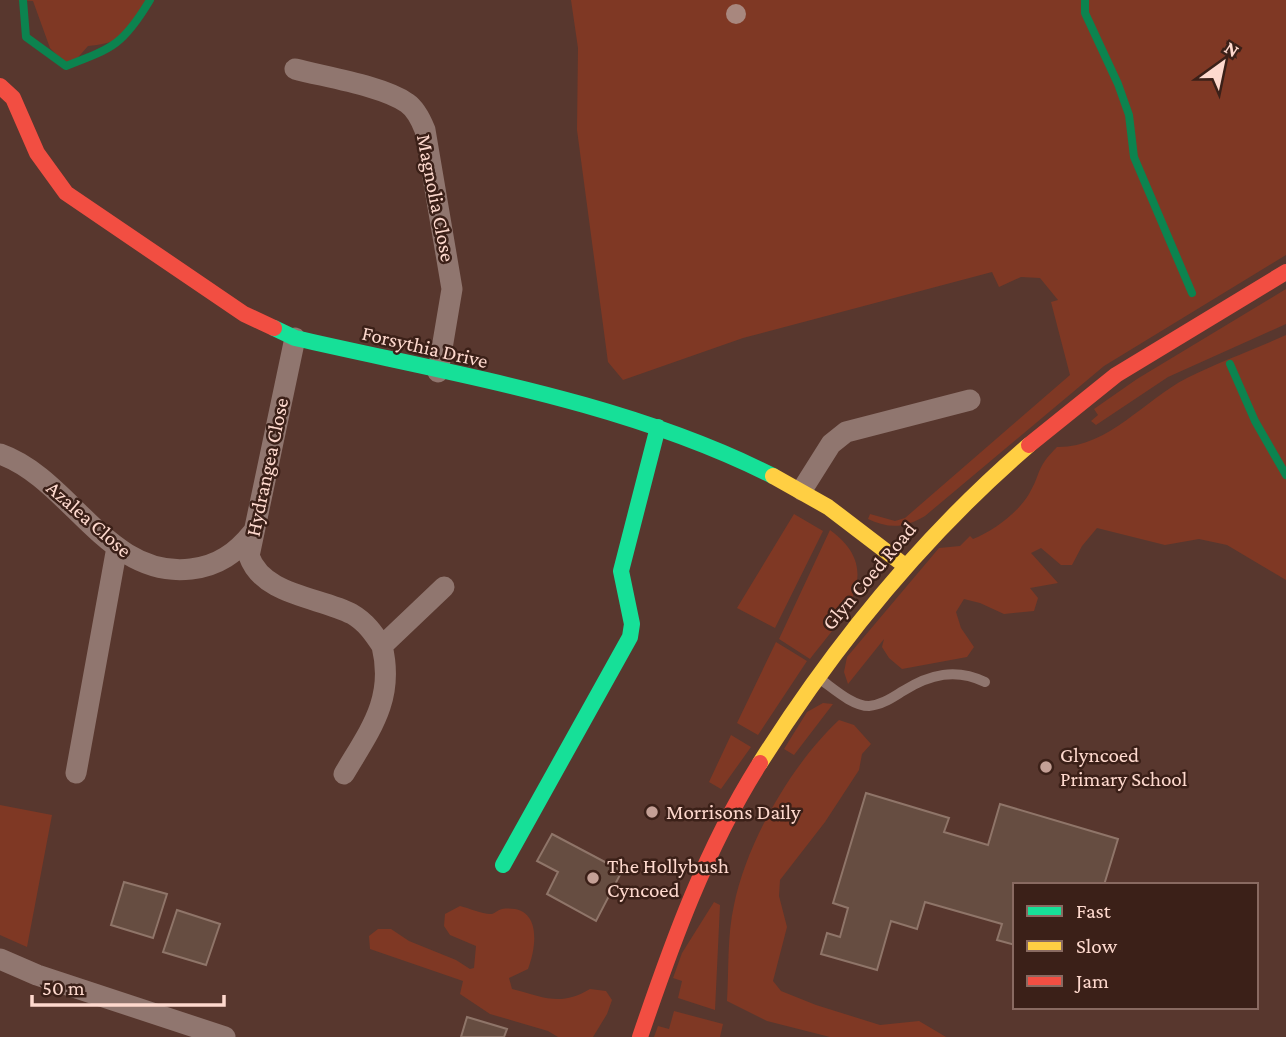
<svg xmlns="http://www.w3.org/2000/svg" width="1286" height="1037" viewBox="0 0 1286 1037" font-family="'Crimson Pro',serif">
<rect width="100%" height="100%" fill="#58372e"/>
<path fill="#7f3824" d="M15 0H148C129 32 128 42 88 46L74 62 65 63 50 48 33 1Z
M571 0H1286V255L1104 366 925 516C905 528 889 529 868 519L870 514 895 521 905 518 1070 375 1051 302 1058 300 1040 278 1021 277 999 287 992 272 743 338 623 380 608 362 577 130 578 48Z
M1286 289V324L1168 377 1096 425 1091 421 1098 415 1094 409 1137 379Z
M1286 335V580L1227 545 1199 539 1165 545 1097 528 1082 546 1072 565H1061L1041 548 1031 553 1058 583 1030 588 1038 598 1034 611 1004 614 980 603 964 599 956 612 961 628 974 647 967 657 902 669 889 658 882 647 884 639 848 684 844 672 847 657 939 548 960 546 970 536 973 539C992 532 1018 513 1029 494 1042 472 1035 469 1057 447 1108 448 1144 400 1187 378 1219 362 1253 350 1286 335Z
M794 514 823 531 775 628 737 608Z
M830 530C888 572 841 619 810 659L779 639Z
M776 642 807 661 758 735 737 723Z
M823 703 833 704 794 755 784 749 807 712Z
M839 720 854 725 871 744 862 754 859 770 825 822 780 880 779 896 787 927 773 981 781 991 816 1005 880 1025 919 1021 946 1037H830L767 1021 727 1001C729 970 727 936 734 905 747 841 792 764 839 720Z
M731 735 751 747 721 789 709 782Z
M0 805 52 815 27 947 0 935Z
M714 902 720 905 715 1010 678 998 682 981 673 978 682 953Z
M460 906C469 908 484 915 492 914 495 913 498 910 502 909 542 904 537 945 528 969L509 978 512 989C544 997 560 1007 590 989L606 991 612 1000 607 1014 593 1037H558L548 1031 490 1014 460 994 463 981 370 949 369 936 378 929H391L409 941 456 960 470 969 474 968 476 946 450 935 444 926 445 914Z
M674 1011 723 1024 720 1037H654L658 1026 669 1029Z"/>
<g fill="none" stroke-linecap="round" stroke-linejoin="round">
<path stroke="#0c834f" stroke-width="8" d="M23 0 26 37 66 66C113 48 123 45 150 0
M1085 0V13L1118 84 1129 115 1134 157 1192 293
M1230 364 1255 421 1286 475"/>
</g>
<path fill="#664d41" stroke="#8f7569" stroke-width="2" d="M866 793 949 818 944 832 988 845 1000 804 1118 839 1104 885H1015V945L997 940 1002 924 925 902 917 929 891 921 877 970 821 954 827 933 840 937 848 908 833 903Z
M552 834 622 871 596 921 547 894 558 872 537 861Z
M124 882 167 894 153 938 111 925Z
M177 910 220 924 206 965 163 952Z
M467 1017 507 1029 504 1037H461Z"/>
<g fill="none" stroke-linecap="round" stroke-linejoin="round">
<path stroke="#90766f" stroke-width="10" d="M817 677C831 686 851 706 869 706 882 705 893 697 903 691 930 674 956 668 985 682"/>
<path stroke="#90766f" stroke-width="21" d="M295 69C325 77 383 86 407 103 416 109 421 120 425 130L452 289 438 372
M295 338 249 556C263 596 320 597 352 614 366 622 374 634 382 646
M0 454C71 479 107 579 191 569 218 566 236 553 253 532
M802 490 831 444 846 432 970 400
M76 773 117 547
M344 774C370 730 395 699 382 646L444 587
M0 959 37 975 225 1037"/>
<path stroke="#16e098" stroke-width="16" d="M274 328 295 338C456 375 624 401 773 476
M503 865 630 637 632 624 621 571 658 427"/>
<path stroke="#ffcf43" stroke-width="16" d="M773 476 828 507 904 565
M760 763C835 644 922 537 1029 445"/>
<path stroke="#f24e42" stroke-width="16" d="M0 86 13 98 37 153 66 193 244 314 274 328
M1029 445 1116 375 1286 272
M640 1037C672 943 706 848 760 763"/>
</g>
<circle fill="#a8877e" cx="736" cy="14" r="10"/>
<g fill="#c4a096" stroke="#3b2018" stroke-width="2.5">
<circle cx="1046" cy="767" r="7"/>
<circle cx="652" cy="812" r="7"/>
<circle cx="593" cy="878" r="7"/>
</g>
<g text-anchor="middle" stroke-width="5" stroke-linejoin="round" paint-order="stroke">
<g font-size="21" fill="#fed9ce" stroke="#3b2018">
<text transform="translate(436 198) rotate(79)" y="7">Magnolia Close</text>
<text transform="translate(425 347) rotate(13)" y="7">Forsythia Drive</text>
<text transform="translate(267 467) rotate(-78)" y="7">Hydrangea Close</text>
<text transform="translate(89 519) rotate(41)" y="7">Azalea Close</text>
<text transform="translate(869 576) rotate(-50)" y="7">Glyn Coed Road</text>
</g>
<g font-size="21" fill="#fed9ce" stroke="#3b2018" text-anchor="start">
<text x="1060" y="762">Glyncoed<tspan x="1060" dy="24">Primary School</tspan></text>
<text x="666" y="819">Morrisons Daily</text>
<text x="607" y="873">The Hollybush<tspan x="607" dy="24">Cyncoed</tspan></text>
</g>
</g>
<rect x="1013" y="883" width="245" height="126" fill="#3b2018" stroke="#896a61" stroke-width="2"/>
<rect x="1027" y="906" width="35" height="10" fill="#16e098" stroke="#896a61" stroke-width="2"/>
<text x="1076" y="918" font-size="21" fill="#fed9ce">Fast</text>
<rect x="1027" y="941" width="35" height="10" fill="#ffcf43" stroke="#896a61" stroke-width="2"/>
<text x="1076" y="953" font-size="21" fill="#fed9ce">Slow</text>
<rect x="1027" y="976" width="35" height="10" fill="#f24e42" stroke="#896a61" stroke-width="2"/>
<text x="1076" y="988" font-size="21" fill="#fed9ce">Jam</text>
<g transform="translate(1223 63) rotate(33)" stroke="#3b2018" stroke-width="5" paint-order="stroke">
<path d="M0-5L12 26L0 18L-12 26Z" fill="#fed9ce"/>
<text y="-10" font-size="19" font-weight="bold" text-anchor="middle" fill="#fed9ce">N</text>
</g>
<path d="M32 995v10h192v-10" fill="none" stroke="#fed9ce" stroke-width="3.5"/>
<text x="42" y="995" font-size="21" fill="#fed9ce" stroke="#3b2018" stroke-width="5" paint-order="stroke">50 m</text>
</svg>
